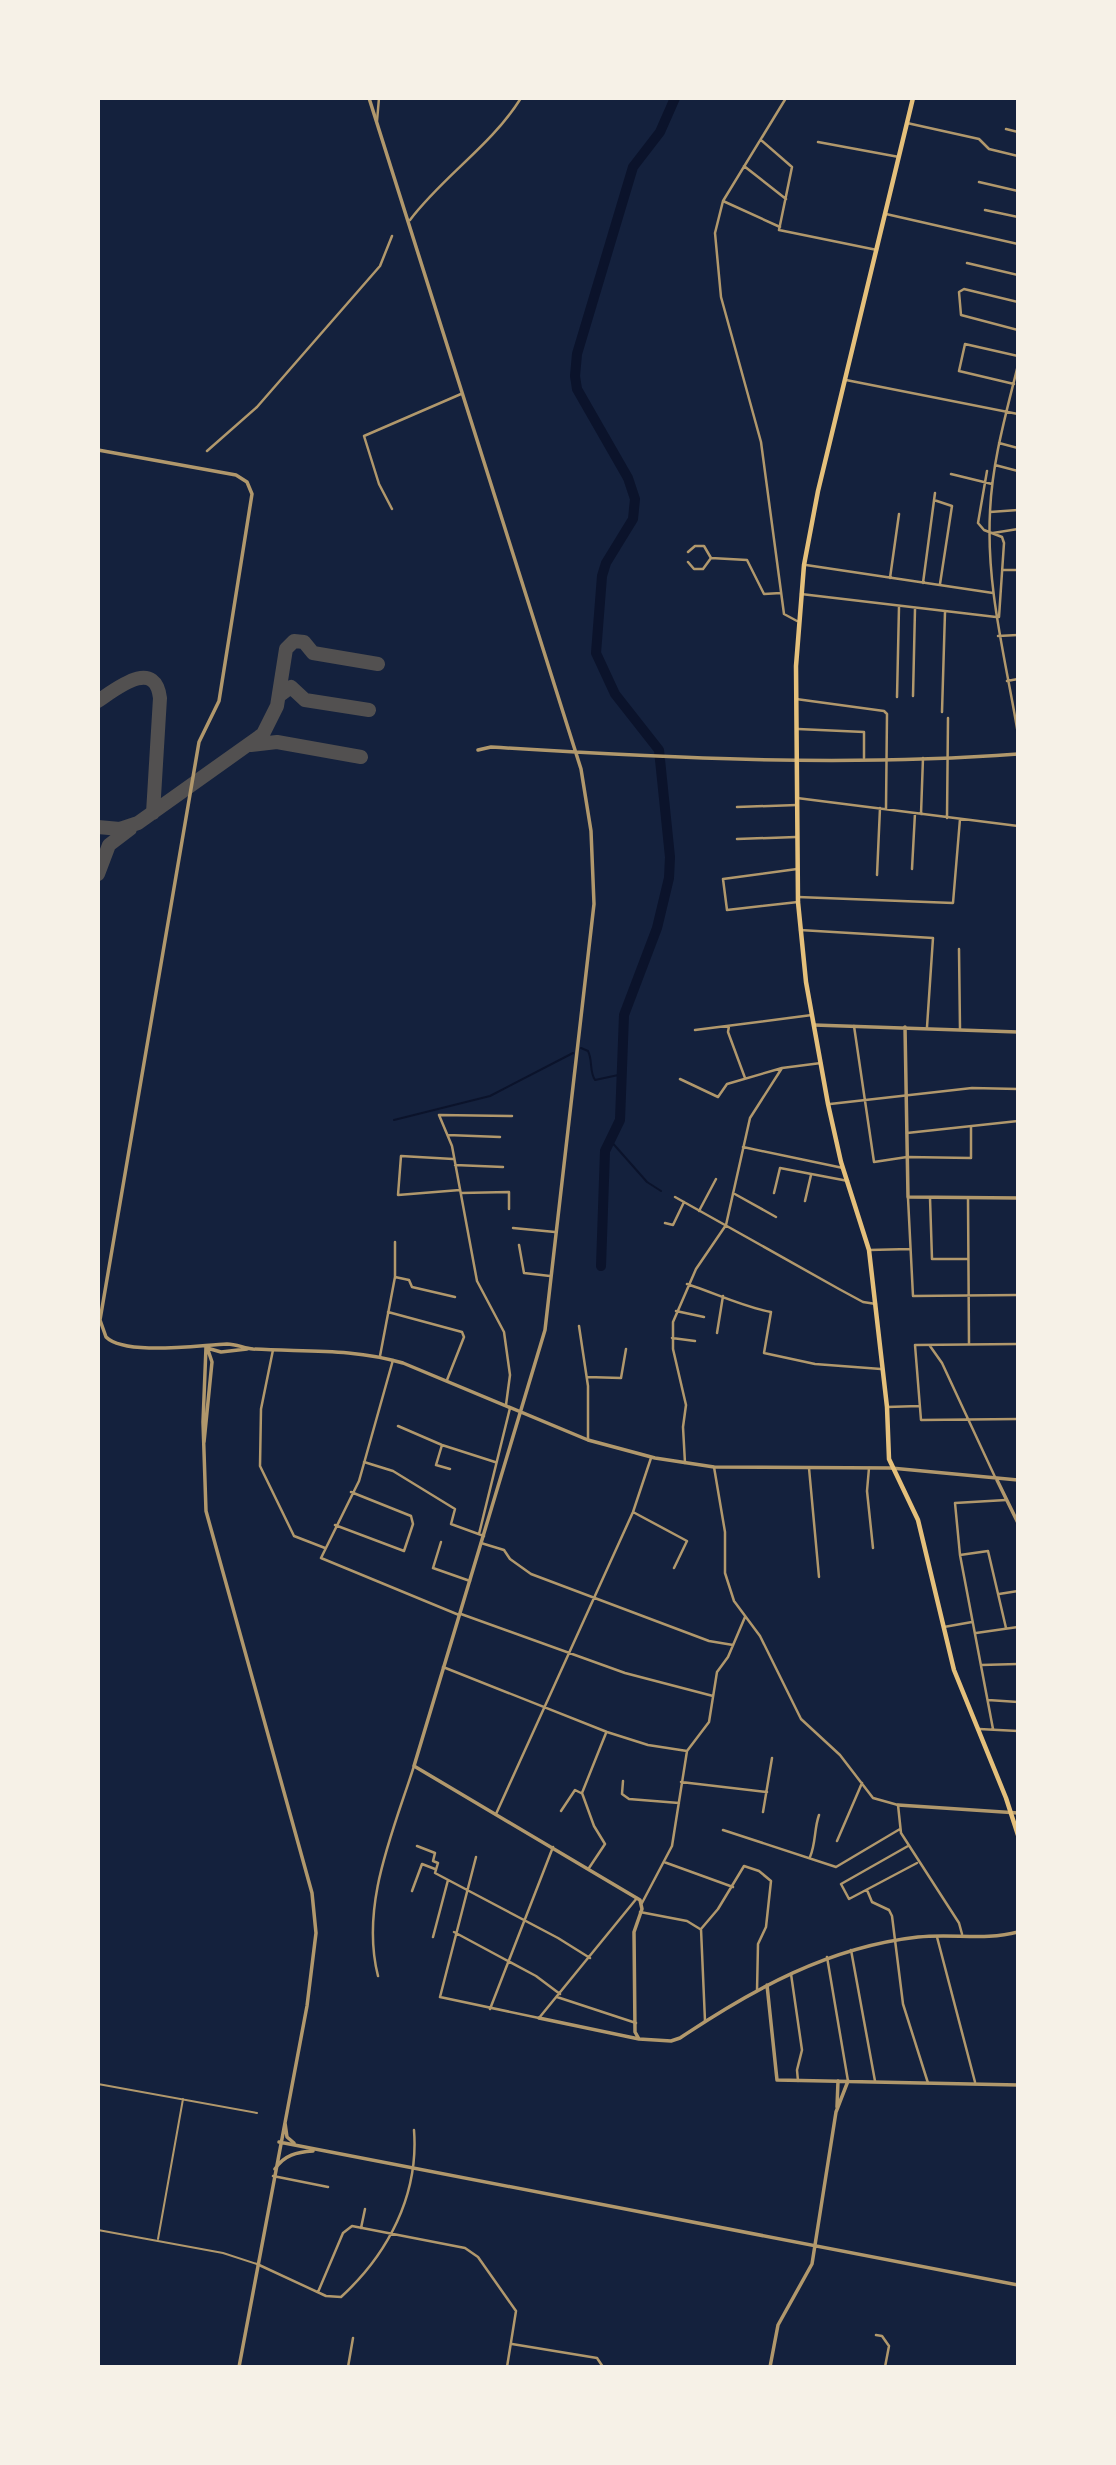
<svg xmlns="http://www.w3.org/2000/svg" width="1116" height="2465" viewBox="0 0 1116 2465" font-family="Overpass,sans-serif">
<rect width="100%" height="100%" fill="#14213d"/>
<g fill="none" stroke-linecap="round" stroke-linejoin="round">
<path stroke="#0b132b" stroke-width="2" d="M581 1048 588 1051C593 1061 589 1071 595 1080L623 1074
M394 1120 490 1096 573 1053
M609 1139 647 1182 661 1191"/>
<path stroke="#0b132b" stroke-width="10" d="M601 1266 605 1151 620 1120 624 1015 657 928 669 878 670 857 659 750 615 694 596 653 602 576 606 563 633 519 635 499 628 478 577 389 575 376 577 354 633 167 660 132 675 98"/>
<path stroke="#525050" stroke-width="14" d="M279 696 291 687 305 700 369 710
M98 701C116 689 155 657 160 698L153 813
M251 745 277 742 361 757
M98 827 120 829 138 823 263 734 277 706 286 649 294 641 304 642 313 653 378 664
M98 874 109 845 130 829"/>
<path stroke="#b1986c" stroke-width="2" d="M98 2084 257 2113
M98 2230 223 2253 257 2264
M158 2239 183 2099"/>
<path stroke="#b1986c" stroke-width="2.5" d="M786 98 723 201 715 233 721 297 761 442 784 614 797 621
M377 121 379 98
M907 123 979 139 989 149 1018 156
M1006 129 1018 132
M761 140 792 167 779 230 877 250
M818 142 899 157
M744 166 786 199
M979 182 1018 191
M723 201 780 227
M985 210 1018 217
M886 214 1018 244
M410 220C443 176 491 146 521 98
M967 263 1018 275
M1018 302 964 289 959 292 961 315 1018 330
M1018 365C1006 414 992 462 990 512 986 588 1006 660 1018 734
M846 380 1018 414
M1014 384 959 371 965 344 1018 356
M999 443 1018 448
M207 451 257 407 380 266 392 236
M995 465 1018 471
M987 471 978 523 984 530 1002 537 1004 543 999 617H996
M951 474 992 484
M934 500 952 506 940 584
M392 509 379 484 364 436 461 394
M990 512 1018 510
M993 533 1018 529
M711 558 747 560 764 594 781 593
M688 562 694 569H703L711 558 704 546H695L688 552
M806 565 993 593
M1002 570H1018
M890 578 899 514
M923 583 935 493
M801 594 996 617
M998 636 1018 635
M1007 681 1018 679
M913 696 915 609
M897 697 899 607
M796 699 884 711 887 714 886 809
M942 712 945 612
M798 729 864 732V758
M1017 754 1018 766
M797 798 1018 826
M737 807 797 805
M921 814 923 758
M947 818 948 718
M737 839 796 837
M797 869 723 879 727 910 798 902
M912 869 915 813
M877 875 880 808
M798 897 953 903 960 819
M800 930 933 938 927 1027
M959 949 960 1029
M729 1026 728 1032 745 1078
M854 1026 874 1162 907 1157 971 1158V1127
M695 1030 812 1015
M680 1079 718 1097 727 1084 782 1068
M830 1104 972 1088 1018 1089
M907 1133 1018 1121
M448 1135 500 1137
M743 1147 843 1168
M453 1159 401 1156 398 1195 460 1190
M455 1165 503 1167
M461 1193 509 1192V1209
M733 1193 776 1217
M774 1193 780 1168 848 1181
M675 1197 839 1289 863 1302 876 1304
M908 1198 913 1296 1018 1295
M930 1198 932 1259H968
M968 1198 969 1344
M805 1201 811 1175
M699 1211 716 1179
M665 1223 673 1225 684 1202
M513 1228 555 1232
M519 1245 524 1273 550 1276
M869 1250 910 1249
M395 1277 409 1280 412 1287 455 1297
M687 1284C715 1293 743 1307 771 1312L764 1353 815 1364 881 1369
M676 1311 704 1317
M388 1312 462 1332 464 1337 447 1380
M579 1326 588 1386V1440
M717 1333 723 1296
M672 1338 695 1341
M1018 1344 915 1345 921 1420 1018 1419
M930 1346 942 1363 995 1477
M273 1350 261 1409 260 1466 294 1536 325 1548
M380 1356 395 1277V1242
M393 1360 359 1481 321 1558 459 1615
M587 1377 621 1378 626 1349
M506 1405 510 1375 504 1332 477 1281 452 1146 439 1115 512 1116
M887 1407 919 1406
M398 1426 442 1445 495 1462
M442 1445 436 1465 450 1469
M364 1462 393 1471 455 1509 451 1524 484 1536
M685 1463 683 1427 686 1405 673 1349V1322L696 1269 726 1225 750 1118 782 1068 821 1063
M714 1467 725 1532V1573L734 1601 760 1636 801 1719 840 1755 873 1798 898 1805 901 1833 959 1923 962 1934
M809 1468 819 1577
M869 1468 867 1491 873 1548
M633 1512 687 1541 674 1568
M335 1525 404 1551 413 1524 411 1516 351 1492
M479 1534 510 1408
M441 1542 433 1568 470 1581
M481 1543 504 1550 510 1559 531 1574 709 1641 733 1645
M960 1555 988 1551 1006 1628
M999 1594 1018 1591
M461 1614 625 1673 713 1696
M944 1627 972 1622
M976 1633 1018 1627
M981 1665 1018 1664
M443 1667 607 1732 648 1745 687 1751
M988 1700 1018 1702
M979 1729 1018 1731
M993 1729 960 1555 955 1503 1006 1500
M623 1781 622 1794 629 1799 679 1803
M681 1782 767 1792
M561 1811 575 1790 581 1793
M763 1812 772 1758
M496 1814 633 1512 651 1458
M723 1830 836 1867 900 1829
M837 1841 862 1783
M417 1846 435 1853 433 1861 438 1863 435 1873 558 1938 590 1958
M908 1846 841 1884 849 1899 917 1863
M476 1857 440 1997 539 2018 637 1898
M810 1857C816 1843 814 1829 819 1815
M664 1862 733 1887
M589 1868 605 1844 594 1826 582 1793 606 1733
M867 1890 872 1902 889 1910 892 1916 903 2004 928 2083
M412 1891 422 1864 435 1869
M642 1903 672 1846 687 1751 709 1722 717 1672 728 1657 745 1617
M640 1912 687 1921 700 1929
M454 1932 536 1976 560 1994
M433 1937 448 1880
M937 1937 975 2082
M851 1950 875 2081
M827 1957 848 2081
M791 1974 802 2050 797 2070 798 2081
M378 1976C360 1905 393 1832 414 1766
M557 1997 636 2023
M490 2009 553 1847
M705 2021 701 1929 718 1909 744 1866 759 1871 771 1881 766 1927 758 1944 757 1991
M273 2176 328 2187
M361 2228 365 2209
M257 2264 326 2296 341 2297C388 2254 419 2195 414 2130
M318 2292 343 2233 352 2226 465 2248 478 2257 516 2311 507 2367
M876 2335 882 2336 889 2346 885 2367
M512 2344 597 2358 603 2367
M348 2367 353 2338"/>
<path stroke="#b1986c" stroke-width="3.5" d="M369 98 581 769 591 831 594 904 545 1330 414 1766 640 1900 642 1909 634 1932 635 2032 639 2039 671 2041 680 2038C753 1989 829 1947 918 1937 952 1933 985 1941 1018 1932
M98 450 236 475 247 482 252 494 219 701 199 742 100 1320 106 1337C125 1356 199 1345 227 1344 236 1344 244 1348 253 1349 304 1352 353 1348 403 1363L588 1440 655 1458 714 1467 891 1468 1018 1480
M478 750 491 747C666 758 843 767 1018 754
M814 1025 1018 1032
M905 1027 908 1197 1018 1198
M206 1347 203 1422 206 1511 312 1893 316 1933 307 2006 239 2367
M207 1348 221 1352 247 1349
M204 1442 212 1362 208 1350
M997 1480 1018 1523
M898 1805 1018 1813
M767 1985 777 2080 1018 2085
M539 2018 639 2039
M837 2107 838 2081
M285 2123 287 2137 294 2143
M279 2142 1018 2285
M275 2169C284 2155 297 2152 313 2151
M770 2367 778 2325 812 2264 836 2112 848 2081"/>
<path stroke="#e5c07b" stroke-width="4.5" d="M913 98 818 491 804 565 796 666 798 902 806 982 828 1104 841 1162 869 1250 887 1407 889 1459 918 1520 954 1670 1006 1798 1018 1835"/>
</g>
<rect width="1116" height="2465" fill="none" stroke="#f6f1e7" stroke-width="200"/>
</svg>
